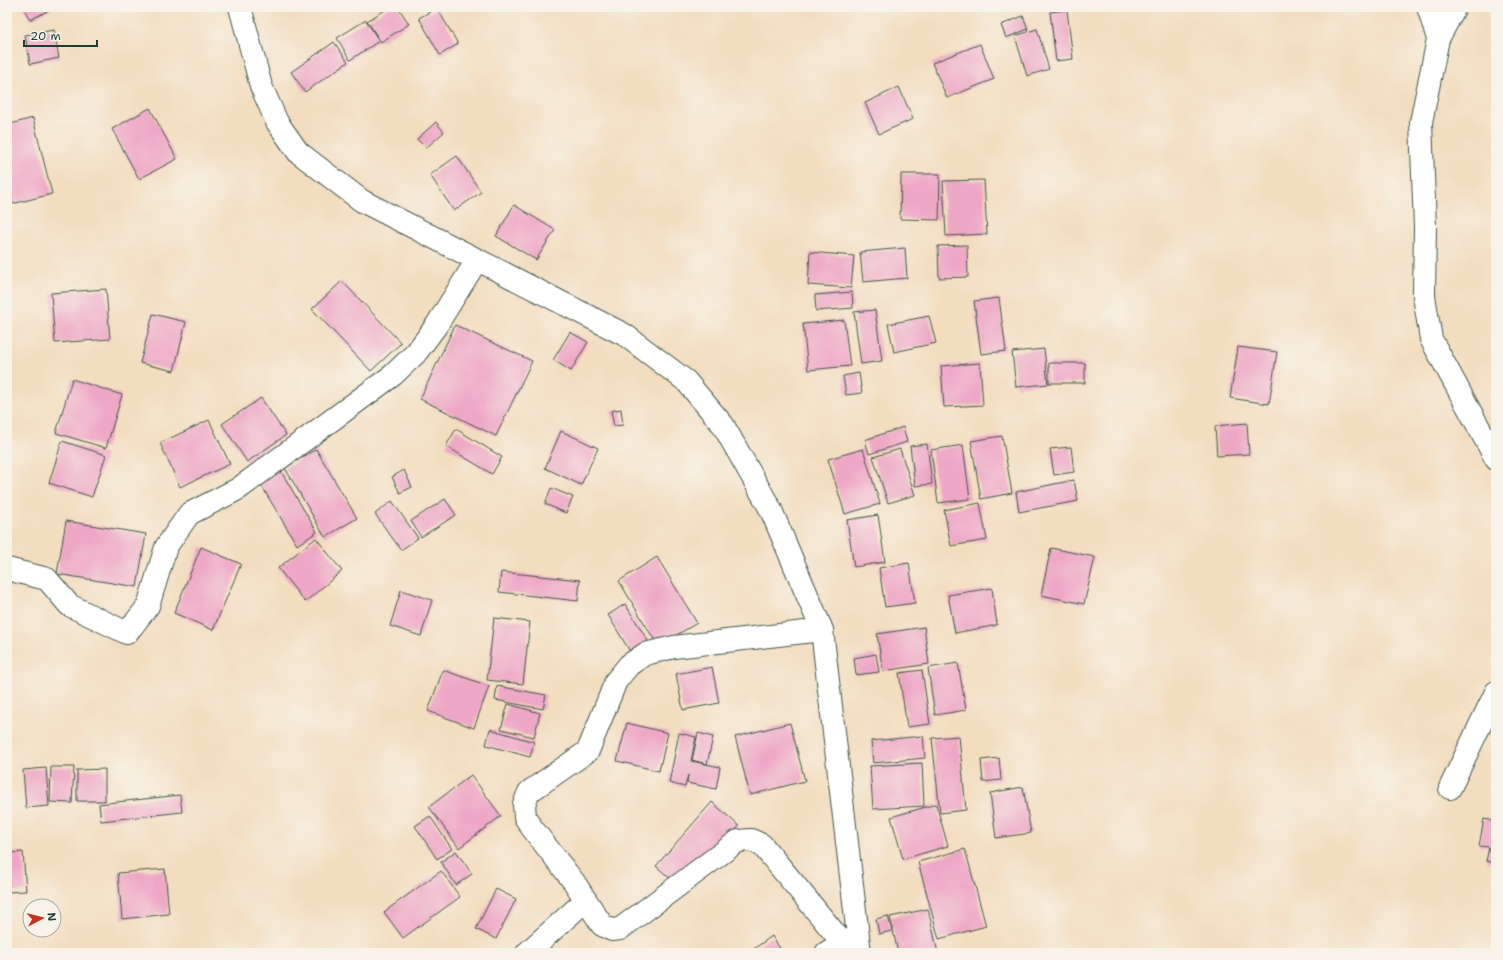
<svg xmlns="http://www.w3.org/2000/svg" width="1503" height="960" viewBox="0 0 1503 960" font-family="'Shantell Sans',sans-serif">
<rect width="100%" height="100%" fill="#f7f3e8"/>
<filter id="ink" filterUnits="userSpaceOnUse"><feTurbulence type="fractalNoise" baseFrequency=".025" numOctaves="2"/><feDisplacementMap in="SourceGraphic" scale="8" xChannelSelector="R" yChannelSelector="G"/><feConvolveMatrix kernelMatrix="1 2 1 2 8 2 1 2 1" color-interpolation-filters="sRGB"/></filter>
<filter id="wash" filterUnits="userSpaceOnUse"><feTurbulence type="fractalNoise" baseFrequency=".012" numOctaves="4" result="noise"/><feDisplacementMap in="SourceGraphic" scale="16" xChannelSelector="R" yChannelSelector="G"/><feGaussianBlur stdDeviation="0.9" result="paint"/><feColorMatrix in="noise" values="0 0 0 0 0 0 0 0 0 0 0 0 0 0 0 0 0 1.4 0 .05"/><feComposite in="paint" operator="in"/></filter>
<g filter="url(#wash)">
<rect width="100%" height="100%" fill="#f3ddbf"/>
<g id="blocks">
<path fill="#eea8c6" d="M23 7H55L30 20Z
M390 7H398L409 24 381 42 367 21Z
M437 8 458 44 440 55 419 18Z
M1067 10 1073 59 1056 61 1050 12Z
M1023 16 1028 29 1006 38 1001 25Z
M366 20 379 41 350 60 337 38Z
M1037 29 1049 69 1027 76 1015 36Z
M54 30 59 58 30 64 25 35Z
M334 42 348 62 305 92 291 72Z
M980 44 994 79 947 98 932 63Z
M899 87 913 119 879 134 865 103Z
M150 108 177 159 139 179 112 129Z
M33 118 52 194 8 205 7 125Z
M436 122 444 132 426 148 417 139Z
M457 156 481 192 454 211 430 175Z
M901 174H940L939 220 900 219Z
M984 180 987 234 946 236 943 181Z
M514 205 555 230 536 260 496 236Z
M967 245 968 277 939 278 938 246Z
M905 248 907 278 863 282 860 252Z
M810 252 854 256 851 288 808 285Z
M342 281 401 343 371 371 312 309Z
M106 289 110 339 55 343 51 293Z
M852 292 853 308 816 311 815 295Z
M999 298 1006 351 981 354 974 301Z
M875 310 882 361 861 364 854 312Z
M153 314 186 322 174 371 140 363Z
M929 316 936 343 894 352 888 324Z
M844 320 850 366 808 370 803 324Z
M455 325 532 361 496 436 420 399Z
M570 332 588 342 571 371 553 360Z
M1238 347 1277 352 1269 404 1230 398Z
M1044 349 1048 384 1016 387 1012 352Z
M980 363 983 405 944 407 941 366Z
M1049 363H1085V383H1049Z
M859 373 862 393 846 395 843 376Z
M72 379 122 395 106 448 56 433Z
M261 398 286 435 247 462 222 424Z
M621 409 623 425 614 426 611 411Z
M209 420 230 464 180 487 160 443Z
M1247 423 1249 454 1217 456 1215 426Z
M903 427 907 442 869 454 865 440Z
M456 429 502 457 492 474 446 446Z
M561 431 598 448 581 485 545 468Z
M1002 436 1012 493 981 499 971 441Z
M62 441 106 455 92 497 49 483Z
M927 444 932 484 915 486 910 446Z
M963 445 970 499 938 503 931 450Z
M1071 447 1074 472 1054 475 1050 449Z
M316 449 357 518 325 537 285 468Z
M863 449 880 504 845 514 828 459Z
M900 449 915 495 888 503 873 457Z
M279 468 317 532 297 545 258 480Z
M404 470 412 487 400 493 392 477Z
M1074 480 1078 501 1019 512 1016 492Z
M551 488 573 497 566 513 545 504Z
M445 499 456 515 421 537 411 521Z
M392 501 418 538 401 550 375 514Z
M980 503 987 540 951 546 944 510Z
M878 515 885 562 854 567 847 520Z
M66 521 146 534 137 587 57 574Z
M316 538 342 571 305 602 278 568Z
M201 547 241 564 213 630 174 613Z
M1051 548 1095 557 1084 604 1041 595Z
M657 557 697 623 658 646 619 581Z
M909 563 915 603 885 607 879 568Z
M501 572 580 580 578 601 499 592Z
M992 588 997 625 955 633 948 595Z
M401 590 432 600 421 636 390 626Z
M625 604 655 652 637 663 608 615Z
M494 618 530 622 523 684 487 680Z
M924 627 929 664 883 671 877 634Z
M876 654 879 672 856 675 854 658Z
M958 663 966 710 935 715 928 668Z
M712 667 719 703 683 710 676 674Z
M443 670 489 686 474 728 428 711Z
M922 670 930 724 907 727 899 673Z
M497 686 546 695 543 709 495 700Z
M508 704 540 713 534 737 501 729Z
M627 723 668 733 659 771 617 761Z
M790 723 805 781 750 795 735 737Z
M490 729 534 742 530 757 486 745Z
M679 733 696 737 691 761 720 767 716 789 687 783 688 775 685 787 669 783Z
M698 733 713 737 707 764 692 760Z
M923 736 925 758 873 763 871 741Z
M959 736 966 810 940 813 932 738Z
M999 758 1001 780 983 782 981 760Z
M922 763 924 806 873 809 870 766Z
M51 767H74L72 803 50 802Z
M46 768 49 806 26 808 23 770Z
M105 769V801H77V770Z
M471 775 501 816 459 848 429 807Z
M1023 787 1031 833 996 838 990 793Z
M180 795 182 812 101 821 99 804Z
M712 802 739 826 683 890 656 866Z
M936 804 948 846 903 859 891 817Z
M430 816 452 849 437 859 415 826Z
M1484 819 1496 821V863L1486 861 1489 847 1479 846Z
M965 849 986 926 939 939 918 862Z
M456 851 472 874 456 885 441 862Z
M23 852 26 891 7 892V853Z
M165 869 169 914 122 919 118 873Z
M441 871 460 897 403 938 384 912Z
M496 889 516 899 496 939 476 929Z
M928 909 938 953H898L890 917Z
M888 916 892 931 879 934 876 919Z
M772 936 783 953H748Z"/>
</g>
</g>
<g filter="url(#ink)">
<use href="#blocks" fill-opacity="0" stroke="#3f5549" stroke-width="1"/>
<g fill="none" stroke-linecap="round" stroke-linejoin="round">
<g stroke="#3f5549" stroke-width="24">
<path id="street" d="M240 7 261 86 277 122 298 152 362 201 625 335 686 381 723 425 771 510 822 630 860 953
M1428 7 1438 39
M1455 7 1438 39 1421 122 1425 227 1424 296 1431 339 1496 459
M7 569 47 579 69 605 127 633 148 606 166 547 189 514 238 489 393 375 416 353 436 326 477 260
M822 630 674 647 645 654 629 665 616 681 588 751 529 792 524 804 525 817 532 828 574 882 602 925 612 930 620 929 738 841 751 840 762 845 851 953
M1450 788 1496 692
M527 953 586 900
M826 953 842 943"/>
</g>
<use href="#street" stroke="#fff" stroke-width="22"/>
</g>
</g>
<rect width="1503" height="960" fill="none" stroke="#f7f3e8" stroke-width="24"/>
<g transform="translate(42 918) rotate(83)"><circle r="19" fill="#f7f3e8" stroke="#a1aaa0"/>
<path d="M0-3L7 15L0 10L-7 15Z" fill="#c8321e"/>
<text y="-6" font-size="11" font-weight="bold" text-anchor="middle" fill="#1f3d34">N</text>
</g>
<path d="M24 40v6h73v-6" fill="none" stroke="#1f3d34" stroke-width="2"/>
<text x="30" y="40" font-size="12" fill="#1f3d34" stroke="#f7f3e8" stroke-width="3" paint-order="stroke">20 m</text>
</svg>
